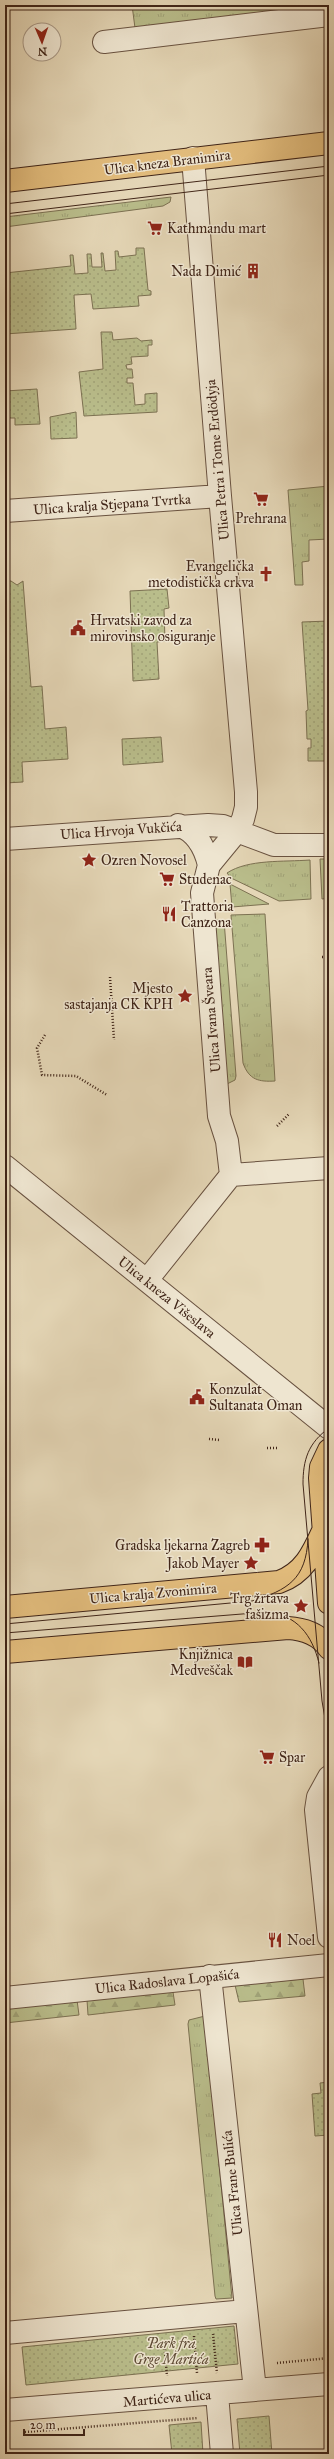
<svg xmlns="http://www.w3.org/2000/svg" width="334" height="2459" viewBox="0 0 334 2459" font-family="'IM FELL Great Primer',serif">
<defs>
<pattern id="grass-tufts" width="24" height="20" patternUnits="userSpaceOnUse"><rect width="24" height="20" fill="#b9bd8b"/><path d="M3 7l-1-3M5 7V3M7 7l1-3M15 17l-1-3M17 17v-4M19 17l1-3" fill="none" stroke="#a0a277"/></pattern>
<pattern id="forest-firs" width="22" height="20" patternUnits="userSpaceOnUse"><rect width="22" height="20" fill="#b9bd8b"/><path d="M5 1l3.5 6h-7zM16 11l3.5 6h-7z" fill="#a0a277"/></pattern>
<pattern id="park-dots" width="8" height="8" patternUnits="userSpaceOnUse"><rect width="8" height="8" fill="#b9bd8b"/><path d="M2 2h.1M6 6h.1" fill="none" stroke="#a0a277" stroke-width="1.8" stroke-linecap="round"/></pattern>
</defs>
<rect width="100%" height="100%" fill="#e5d7b7"/>
<filter id="stains"><feTurbulence type="fractalNoise" baseFrequency=".005" numOctaves="4"/><feColorMatrix values="0 0 0 0 .2 0 0 0 0 .09 0 0 0 0 .02 0 0 0 .5 -.17"/></filter>
<radialGradient id="worn" r=".72"><stop offset=".6" stop-color="#630" stop-opacity="0"/><stop offset="1" stop-color="#630" stop-opacity=".3"/></radialGradient>
<path fill="url(#grass-tufts)" stroke="#7c7152" d="M132 5H322L135 28Z
M171 197 170 202 163 206 5 227V217Z
M329 486V539L309 540V561L302 562 303 585H295L288 490Z
M320 859H329V898L322 899Z
M310 860 311 899 279 901 231 878 227 873C248 859 284 862 310 860Z
M230 884 269 904 232 907Z
M265 914 275 1081C259 1082 249 1080 243 1063L231 915Z
M213 920H224L236 1076 235 1080 227 1084Z
M205 2016 232 2298 216 2299 215 2296 188 2024 189 2020Z"/>
<path fill="url(#forest-firs)" stroke="#7c7152" d="M303 1979 305 1996 239 2002 235 1985Z
M173 1992 175 2005 88 2015 87 2000Z
M77 2000 79 2015 5 2023V2007Z"/>
<path fill="url(#park-dots)" stroke="#7c7152" d="M136 248H144L148 290 151 291V295L138 296 139 306 93 309 91 294 74 295 76 329 5 334V273L71 266 70 255H73L75 274 88 273 87 254H91L92 267H102L101 253H103L105 271 116 270 115 251H118L119 257 136 255Z
M101 332H112L113 340 137 338 141 341 152 340V345H148V356L131 357 132 364 126 365 127 369H132L133 378H127V383H133L135 405 145 404V394L157 393V412L84 416 79 372 103 369Z
M37 389 40 424 15 425V418H7L5 391Z
M76 412 77 438 51 439 50 417Z
M5 581H11L17 585 23 581 31 687 42 686 45 729 66 727 68 759 22 762 23 782 5 783Z
M167 589 169 608 164 609 165 641 157 642 159 679 133 681 130 591Z
M329 621V761H308V748H311V739H307L306 711 308 710 302 622Z
M161 737 163 762 123 765 122 739Z
M329 2082V2135L315 2136 312 2094 321 2093 320 2083Z
M234 2326 238 2364 26 2385 22 2347Z
M269 2416 272 2454H240L237 2419Z
M201 2422 203 2454H172L169 2425Z"/>
<g fill="none" stroke-linecap="round" stroke-linejoin="round">
<g stroke="#695240" stroke-width="24">
<path id="minor" d="M104 42 329 15
M193 158 220 496 246 792V807L243 819 237 831 209 865 202 893 219 1116 227 1141 231 1175
M5 511 220 496
M178 825C196 831 205 848 209 865
M5 839 208 825 223 826 274 845H329
M5 1166 329 1428
M147 1280 231 1175 329 1168
M329 1777 318 1797 316 1810 329 1937
M210 1976 255 2390
M5 1998 329 1965
M5 2333 246 2311
M217 2394 222 2454
M5 2410 329 2384"/>
</g>
<g stroke="#402518" stroke-width="24">
<path id="major" d="M5 181 329 143
M329 1450 321 1467 320 1478 329 1603
M5 1607 279 1582C304 1573 313 1553 323 1531
M5 1652 288 1628C304 1629 319 1634 329 1648"/>
</g>
<path stroke="#402518" stroke-width="2.5" stroke-dasharray="1 2" stroke-linecap="butt" d="M322 957H329
M110 977 114 1040
M45 1035 37 1048 42 1075 76 1076 107 1095
M277 1126 289 1114
M209 1439 220 1440
M267 1448H277
M213 2334 217 2373
M194 2336 197 2373
M164 2340 167 2376
M277 2363 329 2358
M25 2432 198 2418"/>
<use href="#minor" stroke="#eee5d0" stroke-width="22"/>
<use href="#major" stroke="#e2bc7c" stroke-width="22"/>
<path stroke="#402518" stroke-width="1" d="M5 204 329 166
M5 214 329 175
M329 1428C308 1443 303 1460 303 1484L322 1701 329 1742
M5 1624 252 1601C288 1590 306 1579 308 1539
M5 1633 267 1612C297 1615 312 1635 319 1663"/>
</g>
<defs>
<g id="supermarket-bare" transform="scale(1.2)"><path d="M-6-5.5h2.5l.6 2H6L4.5 2H-2.5L-4.4-4H-6ZM-1.5 3.2a1.3 1.3 0 1 0 .1 0ZM3 3.2a1.3 1.3 0 1 0 .1 0Z" fill="#8f2418" stroke="#eee5d0" stroke-width="2.5" paint-order="stroke"/></g>
<g id="building-bare" transform="scale(1.2)"><path d="M-4-6H4V6H1V3H-1V6H-4ZM-2.5-4.3h1.7v1.8h-1.7ZM.8-4.3h1.7v1.8H.8ZM-2.5-1h1.7V.8h-1.7ZM.8-1h1.7V.8H.8Z" fill="#8f2418" stroke="#eee5d0" stroke-width="2.5" paint-order="stroke"/></g>
<g id="church-bare" transform="scale(1.2)"><path d="M-1.2-6h2.4v3.5h3.3v2.4h-3.3V6h-2.4V-.1h-3.3v-2.4h3.3Z" fill="#8f2418" stroke="#eee5d0" stroke-width="2.5" paint-order="stroke"/></g>
<g id="civic-bare" transform="scale(1.2)"><path d="M-.6-6.5H3V-4.5H.6V-3L4-1V1h2V6H-6V1h2V-1L-.6-3ZM-1.2 2.5V6h2.4V2.5Z" fill="#8f2418" stroke="#eee5d0" stroke-width="2.5" paint-order="stroke"/></g>
<g id="sight-bare" transform="scale(1.2)"><path d="M0-6L1.8-2.2L6-1.7L2.9 1.2L3.7 5.4L0 3.3L-3.7 5.4L-2.9 1.2L-6-1.7L-1.8-2.2Z" fill="#8f2418" stroke="#eee5d0" stroke-width="2.5" paint-order="stroke"/></g>
<g id="restaurant-bare" transform="scale(1.2)"><path d="M-5-6h1v4h1v-4h1v4h1v-4h1v5L-1.5 .5V6h-2V.5L-5-1ZM5-6V6H3V1.5H1.5Q1.5-4 5-6Z" fill="#8f2418" stroke="#eee5d0" stroke-width="2.5" paint-order="stroke"/></g>
<g id="pharmacy-bare" transform="scale(1.2)"><path d="M-2-6h4v4h4v4h-4v4h-4v-4h-4v-4h4Z" fill="#8f2418" stroke="#eee5d0" stroke-width="2.5" paint-order="stroke"/></g>
<g id="library-bare" transform="scale(1.2)"><path d="M-6-4Q-3-5.5-.7-3.5V5Q-3 3-6 4ZM6-4Q3-5.5 .7-3.5V5Q3 3 6 4Z" fill="#8f2418" stroke="#eee5d0" stroke-width="2.5" paint-order="stroke"/></g>
</defs>
<g fill-rule="evenodd">
<use href="#supermarket-bare" x="155" y="228"/>
<use href="#building-bare" x="253" y="271"/>
<use href="#supermarket-bare" x="261" y="499"/>
<use href="#church-bare" x="266" y="574"/>
<use href="#civic-bare" x="78" y="628"/>
<use href="#sight-bare" x="89" y="860"/>
<use href="#supermarket-bare" x="167" y="879"/>
<use href="#restaurant-bare" x="169" y="914"/>
<use href="#sight-bare" x="185" y="996"/>
<use href="#civic-bare" x="197" y="1397"/>
<use href="#pharmacy-bare" x="262" y="1545"/>
<use href="#sight-bare" x="251" y="1563"/>
<use href="#sight-bare" x="301" y="1606"/>
<use href="#library-bare" x="245" y="1662"/>
<use href="#supermarket-bare" x="267" y="1757"/>
<use href="#restaurant-bare" x="275" y="1940"/>
</g>
<g text-anchor="middle" stroke-width="3" stroke-linejoin="round" paint-order="stroke">
<g font-size="14" fill="#402518" stroke="#eee5d0">
<text transform="translate(167 162) rotate(-7)" y="5">Ulica kneza Branimira</text>
<text transform="translate(217 460) rotate(-95)" y="5">Ulica Petra i Tome Erdödyja</text>
<text transform="translate(112 504) rotate(-4)" y="5">Ulica kralja Stjepana Tvrtka</text>
<text transform="translate(121 830) rotate(-4)" y="5">Ulica Hrvoja Vukčića</text>
<text transform="translate(211 1020) rotate(-95)" y="5">Ulica Ivana Šveara</text>
<text transform="translate(167 1297) rotate(39)" y="5">Ulica kneza Višeslava</text>
<text transform="translate(153 1593) rotate(-5)" y="5">Ulica kralja Zvonimira</text>
<text transform="translate(167 1981) rotate(-6)" y="5">Ulica Radoslava Lopašića</text>
<text transform="translate(232 2183) rotate(-96)" y="5">Ulica Frane Bulića</text>
<text transform="translate(167 2398) rotate(-5)" y="5">Martićeva ulica</text>
</g>
<g font-size="14" fill="#402518" stroke="#eee5d0" text-anchor="start">
<text x="167" y="233">Kathmandu mart</text>
<text x="241" y="276" text-anchor="end">Nada Dimić</text>
<text x="261" y="523" text-anchor="middle">Prehrana</text>
<text x="254" y="571" text-anchor="end">Evangelička<tspan x="254" dy="16">metodistička crkva</tspan></text>
<text x="90" y="625">Hrvatski zavod za<tspan x="90" dy="16">mirovinsko osiguranje</tspan></text>
<text x="101" y="865">Ozren Novosel</text>
<text x="179" y="884">Studenac</text>
<text x="181" y="911">Trattoria<tspan x="181" dy="16">Canzona</tspan></text>
<text x="173" y="993" text-anchor="end">Mjesto<tspan x="173" dy="16">sastajanja CK KPH</tspan></text>
<text x="209" y="1394">Konzulat<tspan x="209" dy="16">Sultanata Oman</tspan></text>
<text x="250" y="1550" text-anchor="end">Gradska ljekarna Zagreb</text>
<text x="239" y="1568" text-anchor="end">Jakob Mayer</text>
<text x="289" y="1603" text-anchor="end">Trg žrtava<tspan x="289" dy="16">fašizma</tspan></text>
<text x="233" y="1659" text-anchor="end">Knjižnica<tspan x="233" dy="16">Medveščak</tspan></text>
<text x="279" y="1762">Spar</text>
<text x="287" y="1945">Noel</text>
</g>
<g font-size="14" font-style="italic" fill="#5e4b35" stroke="#eee5d0">
<text x="171" y="2348">Park fra<tspan x="171" dy="16">Grge Martića</tspan></text>
</g>
</g>
<rect width="334" height="2459" fill="none" stroke="#e5d7b7" stroke-width="20"/>
<rect x="6" y="6" width="322" height="2447" fill="none" stroke="#402518" stroke-width="2"/>
<rect x="10" y="10" width="314" height="2439" fill="none" stroke="#402518"/>
<g transform="translate(42 42) rotate(178)"><circle r="19" fill="#eee5d0" stroke="#a89886"/>
<path d="M0-3L7 15L0 10L-7 15Z" fill="#8f2418"/>
<text y="-6" font-size="11" font-weight="bold" text-anchor="middle" fill="#402518">N</text>
</g>
<path d="M24 2429v6h60v-6" fill="none" stroke="#402518" stroke-width="2"/>
<text x="30" y="2429" font-size="12" fill="#402518" stroke="#eee5d0" stroke-width="3" paint-order="stroke">20 m</text>
<rect width="100%" height="100%" filter="url(#stains)"/>
<rect width="100%" height="100%" fill="url(#worn)"/>
</svg>
